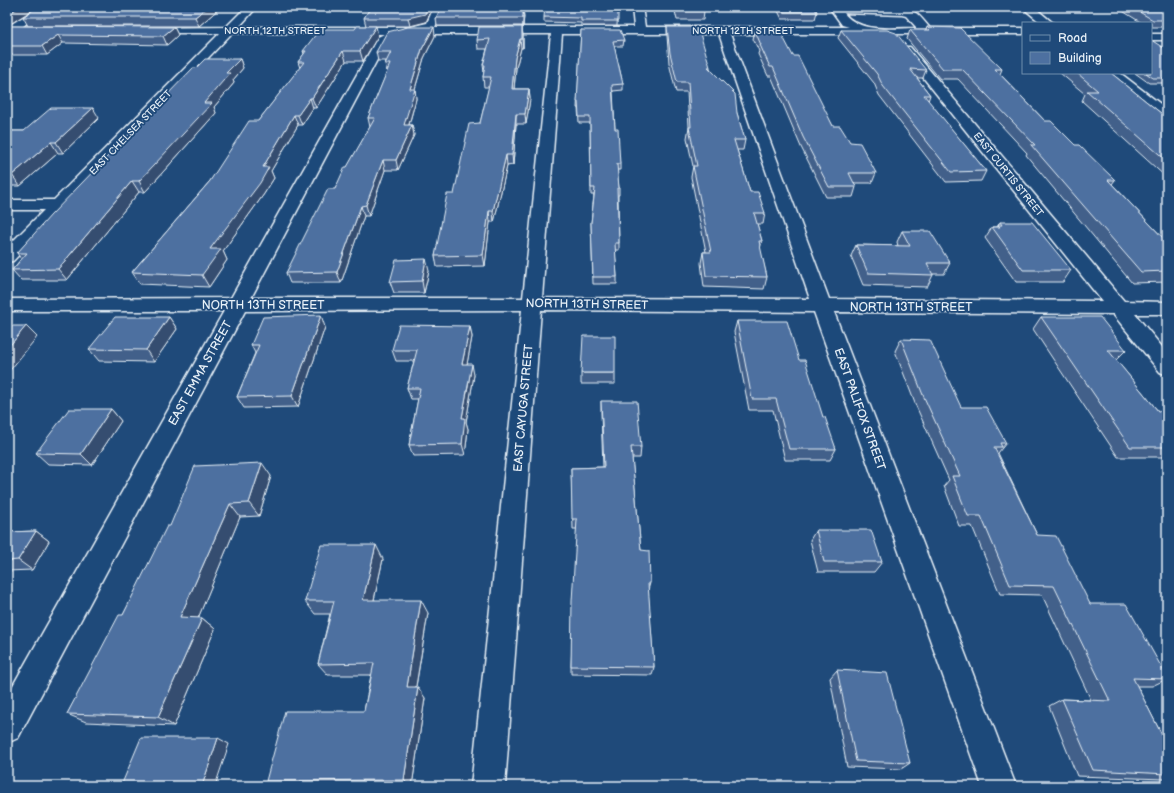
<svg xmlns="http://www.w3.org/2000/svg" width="1174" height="793" viewBox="0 0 1174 793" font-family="'Balsamiq Sans',sans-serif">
<rect width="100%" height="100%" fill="#1f4a7a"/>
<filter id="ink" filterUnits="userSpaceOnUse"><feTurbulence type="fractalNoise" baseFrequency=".025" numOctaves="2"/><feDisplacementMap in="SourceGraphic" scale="8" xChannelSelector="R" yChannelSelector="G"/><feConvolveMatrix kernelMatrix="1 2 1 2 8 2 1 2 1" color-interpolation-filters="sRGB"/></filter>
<g filter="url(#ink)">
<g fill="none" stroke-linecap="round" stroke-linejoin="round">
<g stroke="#e8f1f8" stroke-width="3">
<path id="minor" d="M39 7H51L14 32 7 33V27Z
M246 7H257L239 27H410L427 23 434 7H444L435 27H634L632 7H642L645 27H849L842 25 829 7C845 7 902 5 914 12 920 15 925 23 930 28H1023V34H730L829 299 1102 301 902 51 900 49 902 47H910L1124 301 1167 302V314H1135L1167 353V375L1160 372 1113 314 834 312 1016 786H982L814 312 541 310 505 786H471L522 310 245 311 18 738 7 743V696L224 311H7V299L231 298 378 37 384 34 232 33 13 261 7 262V247L44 210H7V200H54L220 33H146L141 30 142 28 226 27ZM844 13 902 15 906 16 917 28C894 28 860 34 844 13ZM410 34H551L523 298H251L388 39ZM562 34H719L810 299 542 298Z
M1022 7H1034L1053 23H1041Z
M1151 34H1167V40H1151Z
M1106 73H1120L1167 109V120L1162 119Z"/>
</g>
<use href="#minor" fill="#1f4a7a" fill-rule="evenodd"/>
</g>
<path fill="#42608a" stroke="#e8f1f8" d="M37 7H221L199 26H28L23 17Z
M371 7 426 22 410 26H366L364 18Z
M499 7V8L524 16 523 26H437L436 18Z
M618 7 617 26H581V23L544 22V17Z
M674 7H703L704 11 703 20H677Z
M776 7H814L817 12 815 19H782Z
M1116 7H1167V27H1151V23H1142Z
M7 26 174 27 178 35 167 45 63 43 47 55H7Z
M522 27 523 36V48H521L516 68 514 89H529L530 99 526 124H516L513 165 507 166 494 222H490L485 266 437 267 435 256 454 194 480 123 489 87H484L483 77 484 72 483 65 487 49H478L477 40Z
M667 27 710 67V68L737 113 745 140 743 150H737L750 192 765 213 763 224H757L762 241 760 249 767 277 764 289 704 287 701 263 703 252H706L691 177 693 166 687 138 689 127 687 92H676L669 63 667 36Z
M927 27 1002 69 1000 74 1045 121 1075 145 1115 180 1112 184 1167 242V282L1132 283 1026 155 1027 153 958 79H940L907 39 910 30H926Z
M581 30 624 40 623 46H614L623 84V90L613 91 615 129 620 164V170H617L619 188V195H618L619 243V250H615L617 277V284H593L591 223 594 195H591L590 123H579L578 108H577Z
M841 30 926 70 923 78H917L930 95 928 101 986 171 981 181 946 182 879 95 874 83 838 38Z
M755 31 793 56 833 126 850 142 876 173 872 183H854L856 187 853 197H826L801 147 771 76H768L758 54 759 51 753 39Z
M378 36 363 61H346L316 108H313L302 125H298L271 171 274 178 264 194 223 251 227 260 209 287 140 284 132 272 210 181 258 121 300 68 298 62 304 54 303 51Z
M435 36 424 58 415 89 416 99 409 125H412L414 135 398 170H385L369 216H364L341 283H290L286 273 335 189 370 127 368 118 387 72 385 64 386 61H378L376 52Z
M1167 50V83H1149L1135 73H1151Z
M240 59 243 68 233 80 234 83 214 107 216 113 145 192H139L67 280H21L12 270 21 259 17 253 196 68Z
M1060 73H1111L1167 118V178L1082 101 1085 94Z
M99 118 63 153H58L20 186H7V131H24Z
M1000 222 1071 270 1063 282H1016L985 238 992 227H997Z
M902 231 950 263 944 274H933V275L927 287 863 285 851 256 856 245 898 246 897 242Z
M429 271 424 293H394L390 282Z
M169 317 177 329 154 362 99 361 89 349Z
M1041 317 1126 350 1116 360 1158 411 1167 414V457H1118L1033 329Z
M737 321 799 360 836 449 830 460H785L773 410H749L734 332Z
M470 326 472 337 467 364 474 375 466 422 468 429 465 455 413 456 409 445 418 399H411L407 388 414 361H396L392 350Z
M325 327 298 407 244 408 237 397 255 353 251 345Z
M901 339 961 407 1006 443 998 453 1037 535 1090 604 1167 677V679L1152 686H1137L1167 745V779H1164L1077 776 1049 706 1062 699 1091 700 1042 595 1000 594 972 526H959L944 486 949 480 916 406 895 351Z
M581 373H615V384H581Z
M601 401 641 447 640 458H632L641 550 650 583 648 590 654 667 652 675 571 674V666L577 529H573L571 468 603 467 601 413Z
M111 409 121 421 92 465 48 464 36 453Z
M271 476 259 516 240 517 198 618H202L215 629 174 726 86 722 67 714 123 615 170 526Z
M816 530 882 562 874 572H818L810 540Z
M36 531 49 541 32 570 7 571V532Z
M383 559 374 600 428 613 416 687 425 698 412 786H275L266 781 364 711 371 675H328L318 664 330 614H315L305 601Z
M837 670 910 763 901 769 847 767 830 678Z"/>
<path fill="#364e70" stroke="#e8f1f8" d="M19 7H37L7 26V15Z
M208 7H221L199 26 195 17Z
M428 7H433L426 22 410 26 408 18Z
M523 8 524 16 523 26Z
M376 26 378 36 363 61 360 51Z
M174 27 178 35 167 45 163 36Z
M434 27 435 36 424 58 414 92 415 89 416 99 406 135 404 125 410 89 422 49Z
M522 27 523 36V48L522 39Z
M58 35 63 43 47 55 42 46Z
M520 39 521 48 516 68 513 98 512 89 515 58Z
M343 51 346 61 316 108 312 98Z
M240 59 243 68 233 80 234 83 214 107 216 113 145 192 139 181 204 103 226 73Z
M529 89 530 99 526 124 525 114Z
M310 98 313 108 302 125 298 115Z
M93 108 99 118 63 153 56 142Z
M516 114V124L513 165 512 155Z
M294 115 298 125 271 171 274 178 264 194 223 251 227 260 209 287 202 275 210 249 263 167Z
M412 125 414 135 398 170 396 160Z
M51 142 58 153 20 186 12 175Z
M506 155 507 166 494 222 493 211Z
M383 160 385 170 369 216 366 205Z
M132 181 139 192 67 280 58 269Z
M361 206 364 216 341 283 337 272Z
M489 211 490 222 485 266 483 255Z
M426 259 429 271 424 293 422 281Z
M321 315 325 327 298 407 292 396Z
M169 317 177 329 154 362 146 350Z
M26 326 37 337 7 374V349Z
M470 326 472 337 465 375 462 364Z
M472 364 474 375 466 422 468 429 465 455 462 444V418Z
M111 409 121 421 92 465 81 454Z
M262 463 271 476 259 516 249 503Z
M230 504 240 517 194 628 180 617Z
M36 531 49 541 32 570 18 560Z
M376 545 383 559 371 613 363 600Z
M421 600 428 613 414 698 407 687Z
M202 618 215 629 174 726 158 717Z
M418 687 425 698 412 786H410L404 780Z
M218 738 229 744 215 786H202Z"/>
<path fill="#4d70a0" stroke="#e8f1f8" d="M7 7H19L7 15Z
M37 7H208L195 17H23Z
M371 7H428L425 14 408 18H364Z
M441 7H497V8H523V18H436Z
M545 7H618V21H581V18L544 17Z
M677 7H703L704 11H678Z
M781 7H814L817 12H784Z
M1131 7H1167V20H1153Z
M7 26 174 27 163 36 58 35 42 46H7Z
M357 26H376L360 51H343L312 98H310L298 115H294L263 167H269L260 183 210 249H221L202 275 132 272 210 181 249 121H258L304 62H298L306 51H303L320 29H355Z
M408 27H434L422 49 410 89H415L404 125H412L396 160H383L366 205 361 206 337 272 286 273 328 189H335L345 167H347L375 118H368L390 64H385L391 52H376L387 32Z
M479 27H522V39H520L515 58 512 89H529L525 114H516L512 155H506L493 211H489L483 255 435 256 447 194H454L469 124 480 123 491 77H483L485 65H483L490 39 477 40Z
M667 27H698L710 67H708L735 94 737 113 745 140H734L750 192H758L765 213H754L762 241H759L767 277 706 276 703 252H711L693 166H697L689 127H691L688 82H677L670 53Z
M927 27 960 28 1002 69H995L1045 121H1051L1075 145H1079L1115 180H1108L1167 242V271L1141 272 1031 145H1035L962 69H943L910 30H930Z
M581 30H620L624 40 613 41 623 84 612 85 615 129H618L620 164H617L619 188H617L619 243H615L617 277H593L591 223 595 188H591L590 117H579L578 102H577Z
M841 30H887L896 33 926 70 910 69 930 95H924L986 171 951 172 883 86 877 74Z
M755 31H780L793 56H798L833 126H840L850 142 860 143 876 173H849L856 187H829L803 137 773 67H770L760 45H761Z
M1151 40 1167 50V78H1153L1146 73H1151Z
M205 59H240L226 73H230L204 103H212L139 181H132L58 269 12 270 27 253H17L51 215 193 68H196Z
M1077 73H1111L1167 118V122H1166L1167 123V161L1087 91H1098Z
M51 108H93L56 142H51L12 175H7V131H24Z
M1000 222H1032L1071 270H1023L992 227H1000L998 225H1002Z
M902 231H930L950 263H927L933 275 868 273 856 245 910 246Z
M426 259 422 281 390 282 396 260Z
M321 315 292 396 237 397 259 345H251L263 317Z
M115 317H169L146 350 89 349Z
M1041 317H1100L1126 350H1108L1158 411H1165L1167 414V447H1130Z
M737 321H787L799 360H805L823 417H825L836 449H789L776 399H752Z
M399 325 470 326 462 364H472L462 418H465L462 444 409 445 420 388H407L417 350H392Z
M7 326H26L7 349Z
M583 336H615V373H581Z
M901 339 930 340 961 407H986L1006 443H1000L1002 447H994L1037 535 1056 536 1090 604H1126L1167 677V679L1133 678 1167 745V774L1093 770 1062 699 1110 701 1054 586 1010 585 981 516H968L952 476H960L923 395Z
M601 401H637L641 447H631L641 550 649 551 650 583H648L654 667 571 666 572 601 577 519H572L571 468 604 467Z
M69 409H111L81 454 36 453Z
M262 463 249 503 230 504 180 617 202 618 158 717 67 714 119 615H123L167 526H170L195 466Z
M816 530H871L882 562H824Z
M36 531 18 560 7 561V532Z
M321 545H376L363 600H421L407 687H418L404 780 266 781 285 711H364L374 663 318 664 334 601H305Z
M837 670 887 673 910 763 856 761Z
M141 738H218L202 786H121Z"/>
</g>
<g text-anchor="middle" stroke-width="3.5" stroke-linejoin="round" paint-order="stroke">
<g font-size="10" fill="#e8f1f8" stroke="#1f4a7a">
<text x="275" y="34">NORTH 12TH STREET</text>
<text x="743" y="34">NORTH 12TH STREET</text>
<text transform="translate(130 132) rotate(-46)" y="4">EAST CHELSEA STREET</text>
<text transform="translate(1009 174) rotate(51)" y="4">EAST CURTIS STREET</text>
</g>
<g font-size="12" fill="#e8f1f8" stroke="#1f4a7a">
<text transform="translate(587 304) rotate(1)" y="4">NORTH 13TH STREET</text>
<text x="263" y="309">NORTH 13TH STREET</text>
<text x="911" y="311">NORTH 13TH STREET</text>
<text transform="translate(200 373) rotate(-61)" y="4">EAST EMMA STREET</text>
<text transform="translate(523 408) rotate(-85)" y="4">EAST CAYUGA STREET</text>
<text transform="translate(860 409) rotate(70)" y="4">EAST PALIFOX STREET</text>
</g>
</g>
<rect width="1174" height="793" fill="none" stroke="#1f4a7a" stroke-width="24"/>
<rect x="12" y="12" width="1150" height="769" fill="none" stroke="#e8f1f8" stroke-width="1.5" filter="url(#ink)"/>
<rect x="1022" y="22" width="130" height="52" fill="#1f4a7a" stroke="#6f8dac"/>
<rect x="1030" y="35" width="20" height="6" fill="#1f4a7a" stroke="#6f8dac"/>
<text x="1058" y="42" font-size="12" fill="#e8f1f8">Road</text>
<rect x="1030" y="52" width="20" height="12" fill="#4d70a0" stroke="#6f8dac"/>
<text x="1058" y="62" font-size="12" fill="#e8f1f8">Building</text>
</svg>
